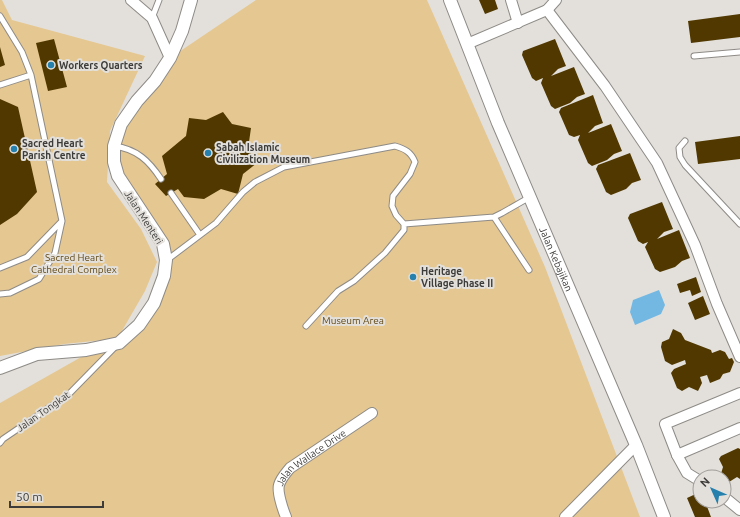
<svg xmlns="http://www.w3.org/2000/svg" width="740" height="517" viewBox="0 0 740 517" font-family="Ubuntu,sans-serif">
<rect width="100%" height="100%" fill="#e3e0db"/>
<path fill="#e5c791" d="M0 0H2L12 20 145 56 110 131 107 182 141 229 157 262 145 291 119 336 139 325 166 260 130 195 114 146 170 58 256 0H427L545 267 640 517H0V403L113 339 64 344 0 356Z"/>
<path fill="#72b8e3" d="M659 290 665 305 661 314 635 325 630 312 633 300Z"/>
<path fill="#503800" d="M479 0H495L498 9 485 14Z
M740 14V37L691 43 688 21Z
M54 39 67 87 48 91 36 43Z
M555 39 566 66 558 69 551 76 574 67 585 94 577 97 570 103 555 109 551 106 541 83 543 78 536 81 532 78 522 55 523 51Z
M0 47 5 65 0 67Z
M593 95 603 123 595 126 588 133 611 124 622 151 614 154 607 160 592 166 588 163 578 140 580 135 574 137 569 135 559 112 561 108Z
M0 99 18 107 37 192 17 214 0 225Z
M223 112 232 124 251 128 248 149 257 163 243 174 238 194 221 189 204 199 184 197 178 189 166 196 155 184 167 174 162 156 186 136 189 118 206 120Z
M740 136V159L698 164 695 142Z
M630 153 641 180 632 183 626 189 611 195 606 192 596 169 598 165Z
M662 202 673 229 664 232 657 239 679 230 690 258 682 261 675 267 660 272 655 269 645 247 648 242 643 244 638 241 628 218 630 214Z
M696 277 701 292 692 296 690 290 680 293 677 284Z
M703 296 710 314 695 320 688 303Z
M673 329 681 333 685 340 711 350 712 353 720 350 725 352 729 359 732 358 734 362 730 372 723 374 720 379 710 383 707 375 700 377 702 383 698 391 689 387 682 391 677 388 671 373 674 369 686 364 685 360 672 365 665 361 661 347 662 342 669 339Z
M738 448 740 449V479L737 477 729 482 724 479V477H720L723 467 719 459 721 456Z
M700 492V501H705L711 517H695L687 498Z"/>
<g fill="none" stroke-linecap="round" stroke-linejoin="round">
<g stroke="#8e8b87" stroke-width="7">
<path id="service" d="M0 16 22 52 31 75 62 221 55 253 39 279 10 293 0 294
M152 18 159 0
M694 56 740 52
M0 85 31 75
M685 141 679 148 680 157 685 165 740 224
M114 146C137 149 149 161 161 179
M171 193 200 235
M494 217 502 213 530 197
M404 224 494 217 529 270
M167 260 216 223 243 192 255 182 284 167 395 146C405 149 411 152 415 162L410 174 393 196 392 206 396 215 404 224V230L385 253 354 281 338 291 306 326
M0 268 27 257 61 222
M0 443 3 439 69 394 116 346"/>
</g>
<g stroke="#8e8b87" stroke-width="12">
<g id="minor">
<path d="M131 0 152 18 170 58"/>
<path d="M511 0 518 23"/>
<path d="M547 10 605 86 657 163 695 245 717 304 740 357"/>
<path d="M467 44 547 10 556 0"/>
<path d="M677 455 740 428"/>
<path d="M700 481 687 473 677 455 665 424 740 393"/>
<path d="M724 497 740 510"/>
<path id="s1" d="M286 517C283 510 277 492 279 485 281 478 286 473 290 468L372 413"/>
<path d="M565 517 636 445"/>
</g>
</g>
<g stroke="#8e8b87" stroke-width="14">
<g id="tertiary">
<path id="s2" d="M450 0 498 123 636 445 664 517"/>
<path d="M0 368 37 354 86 350 119 343 139 325 154 303 164 276 166 260 163 244 118 176 114 162V146L121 124 137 101 155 81 170 58 182 31 191 0"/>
</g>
</g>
<use href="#service" stroke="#fff" stroke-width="5"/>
<use href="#minor" stroke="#fff" stroke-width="10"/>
<use href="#tertiary" stroke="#fff" stroke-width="12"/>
</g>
<g fill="#2680ae" stroke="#e3e0db" stroke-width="1.5">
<circle cx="51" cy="65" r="4"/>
<circle cx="14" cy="149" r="4"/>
<circle cx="208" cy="153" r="4"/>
<circle cx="413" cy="277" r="4"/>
</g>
<g text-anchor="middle" stroke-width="4" stroke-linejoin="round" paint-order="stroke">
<g font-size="10" font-weight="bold" fill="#3d3c3a" stroke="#e3e0db" text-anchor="start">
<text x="59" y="69">Workers Quarters</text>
<text x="22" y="147">Sacred Heart<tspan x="22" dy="12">Parish Centre</tspan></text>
<text x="216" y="151">Sabah Islamic<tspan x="216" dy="12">Civilization Museum</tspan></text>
<text x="421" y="275">Heritage<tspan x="421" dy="12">Village Phase II</tspan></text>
</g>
<g font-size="10" fill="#3d3c3a" stroke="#e3e0db">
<text transform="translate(144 217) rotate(57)" y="4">Jalan Menteri</text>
<text dy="4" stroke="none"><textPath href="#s2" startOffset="280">Jalan Kebajikan</textPath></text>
<text transform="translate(43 411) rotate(-35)" y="4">Jalan Tongkat</text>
<text dy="4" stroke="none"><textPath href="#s1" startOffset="76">Jalan Wallace Drive</textPath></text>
</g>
<g font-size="10" fill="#614815" stroke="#e3e0db">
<text x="74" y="261">Sacred Heart<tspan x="74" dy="12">Cathedral Complex</tspan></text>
<text x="353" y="324">Museum Area</text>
</g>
</g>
<g transform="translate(712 489) rotate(315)"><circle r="19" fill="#e3e0db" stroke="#a19e9b"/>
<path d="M0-3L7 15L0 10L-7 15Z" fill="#2680ae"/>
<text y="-6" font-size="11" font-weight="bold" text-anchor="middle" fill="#3d3c3a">N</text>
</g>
<path d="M10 501v6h93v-6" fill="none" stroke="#3d3c3a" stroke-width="2"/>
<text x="16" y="501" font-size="12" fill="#3d3c3a" stroke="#e3e0db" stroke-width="3" paint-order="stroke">50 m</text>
</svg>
